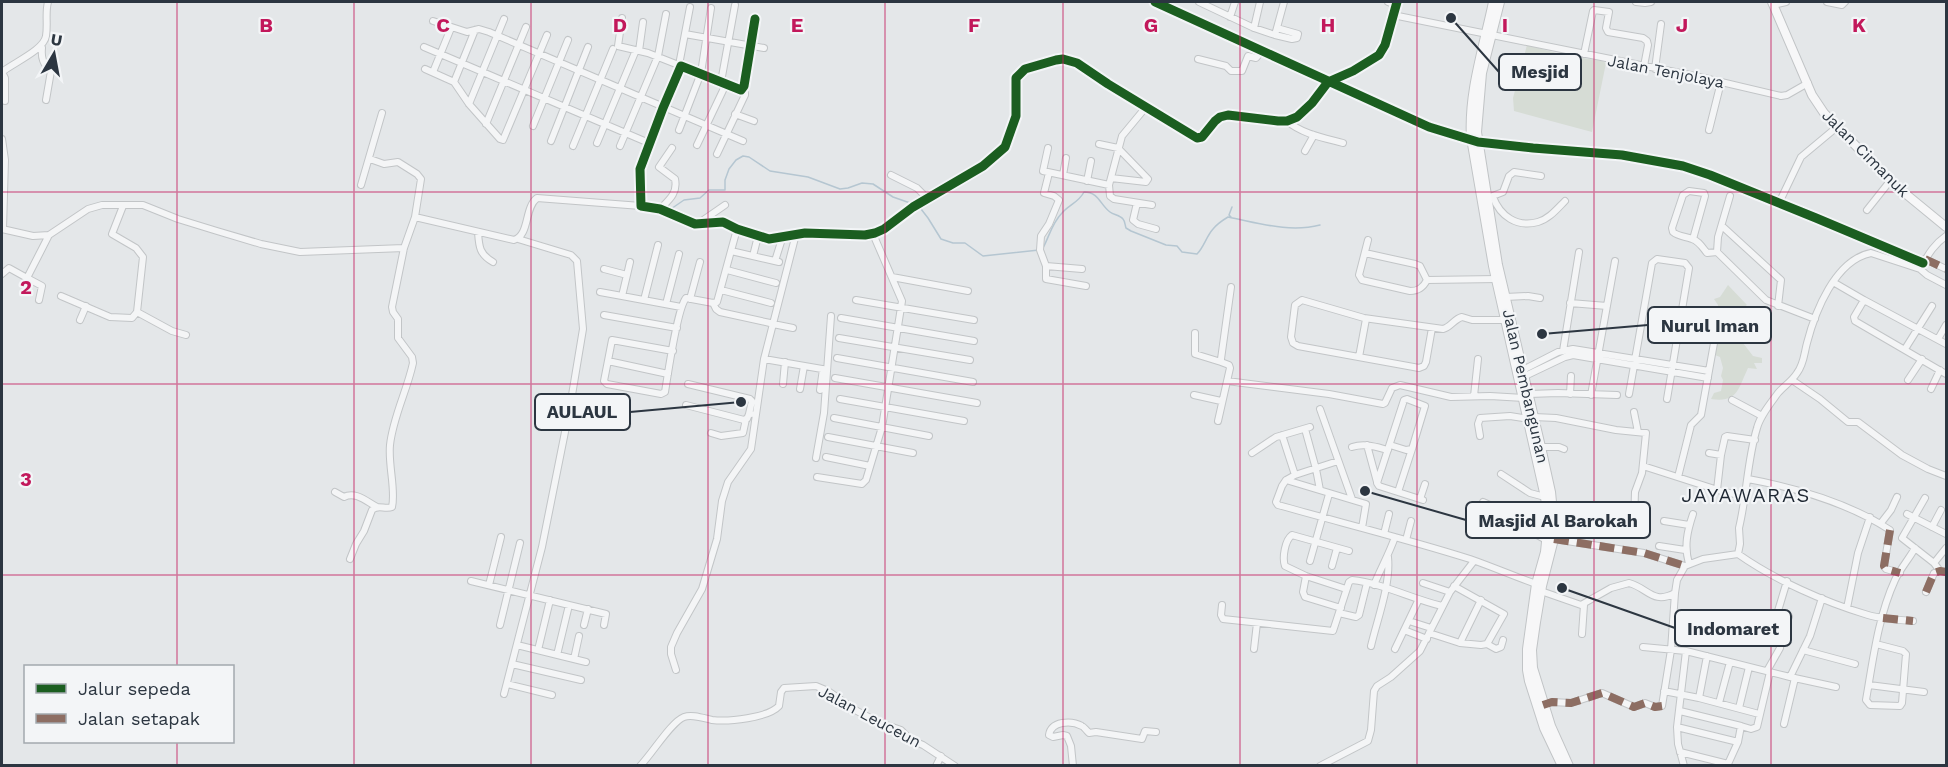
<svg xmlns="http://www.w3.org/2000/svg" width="1948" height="767" viewBox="0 0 1948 767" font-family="'Work Sans',sans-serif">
<rect width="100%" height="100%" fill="#e4e7e9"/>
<path fill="#d6dcd5" d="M1527 45 1564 55 1602 61 1606 63 1592 132 1514 111 1513 98Z
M1728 285 1747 305 1741 309 1745 325 1730 342 1743 343 1753 356 1762 358V363H1754L1757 369 1748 368C1738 389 1738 403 1711 399L1714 393 1721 391 1723 380 1721 376 1723 368 1720 357 1715 355 1721 319 1717 317 1718 305 1714 299 1720 297Z"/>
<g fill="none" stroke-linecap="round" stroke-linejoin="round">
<path stroke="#b5c6d1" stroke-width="1.5" d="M921 209 928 218 941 239 953 243H965L983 256 1039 250
M668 211 684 200 700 198 709 190H725V180L729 169 736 160 743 156 749 157 770 171 808 177 840 189 848 188 862 183 873 184 893 197 913 204
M1231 217 1229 215 1232 207
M1043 248C1049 237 1052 223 1062 213 1069 205 1079 202 1084 192 1099 192 1100 205 1110 212 1114 215 1120 215 1123 219 1125 221 1125 225 1126 228L1131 231 1166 245 1177 246 1182 252 1197 254C1204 247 1206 237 1213 229 1217 224 1223 220 1228 217 1259 223 1289 233 1320 225"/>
<g stroke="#c2c5c7" stroke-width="8">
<path id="minor" d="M1155 2 1429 127 1478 142 1533 148 1622 155 1683 166 1710 175 1816 218 1923 263
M1199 2 1254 28 1275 35 1284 2
M1388 2 1396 5
M1636 2 1645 3 1651 2
M1827 2 1842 5 1845 2
M1773 5 1786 2
M1393 15 1700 77 1781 96 1787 95 1808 83
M1230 17 1235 2
M622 18 618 46 648 53 681 66
M755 19 744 86 741 90 681 66 663 108 640 169 641 206 660 209 695 224 723 222 737 229 769 239 805 233 865 235 875 233 884 229 913 207 983 166 1005 147 1016 116V78L1025 69 1056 60 1063 59 1077 63 1108 84 1197 138 1202 137 1215 121 1220 117 1228 115 1278 121H1287L1297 117 1312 103 1328 82 1353 71 1379 55 1385 45 1397 2
M433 21 467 32 479 29 489 32 743 141
M1254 28 1260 2
M685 34 764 48
M1275 35 1292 39 1297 38 1298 34 1277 28
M424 47 649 143
M42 48C41 58 43 64 51 71L46 100
M639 51 643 22
M1584 54 1593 11 1594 10 1609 12 1606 28 1608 32 1643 38 1647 41 1648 45 1644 66
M1198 59 1226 66 1231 71H1242L1248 56 1256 58 1262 51
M679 65 690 7
M425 69 454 82 469 104 500 139 503 140 547 35
M1655 69 1661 24
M2 72C13 63 44 50 46 36 48 24 45 13 48 2
M2 72 5 78V101
M433 72 451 28
M454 82 475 30
M721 82 735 5
M469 104 504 19
M1146 107 1122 136 1109 185 1110 196 1114 199 1152 205
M735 114 754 121
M1287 121C1302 134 1324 138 1343 143
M486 124 526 27
M533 126 568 40
M679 130 701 73 711 8
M1709 130 1721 82
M2 139 5 160 3 229
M551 141 588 47
M597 143 636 50
M1099 144 1118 148 1148 179 1146 182 1111 178
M697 145 726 84
M573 146 613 49
M620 146 658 56 666 14
M1048 148 1043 171 1109 185
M1305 151 1314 135
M717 154 745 95V93L741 90
M370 159 384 164 398 162 417 174 421 179 415 217
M1049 173 1044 193 1054 196 1059 200 1049 224 1041 236 1040 250 1046 266V279L1086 286
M891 175 917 188 928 199
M1063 175 1066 158
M1087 181 1091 161
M361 185 382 113
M1730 196 1718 237 1717 252 1766 300 1815 319
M1490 197 1503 192 1509 176 1514 172 1541 176
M1493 197C1500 216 1517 228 1538 222 1549 219 1557 209 1565 201
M1137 203 1133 220 1138 224 1156 229
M1779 203 1801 157 1837 127
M123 206 112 234 136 248 143 257 137 312 172 331 186 335
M660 209C669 200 678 193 675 179L659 167 672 148
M1867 210 1890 181
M699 223 725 205
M1722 226 1781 280 1778 306
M2 229 33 236 49 235 88 209 102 205H143L178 219 217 231 261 244 300 252 404 248
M478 232C479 246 479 254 493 262
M1693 239 1705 196 1704 193 1689 191 1683 195 1672 228 1673 232C1679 237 1685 236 1692 239 1699 241 1702 247 1707 253L1717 252
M1368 240 1359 275 1362 280 1410 291C1418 291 1423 288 1427 280
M731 251 779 262
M1365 253 1415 264 1420 266 1427 280 1498 279
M753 256 757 240
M1925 259 1946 269
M775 261 781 242
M1046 266 1082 269
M604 269 627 275 622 296 681 307
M1920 269 1927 275 1946 285
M727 270 776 283
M2 274 9 268 27 278 49 235
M627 275 630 262
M892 277 968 291
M27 278 42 286 39 300
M1833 282 1864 300 1854 317 1855 321 1946 374
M721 290 771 303
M600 292 622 296
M61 296 110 317 132 318 137 312
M1505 297 1528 296 1540 298
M690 299 700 262
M644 300 658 245
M856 300 974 320
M1864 300 1946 344
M713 303 716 309 720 312 770 323
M1570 303 1607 306
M666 304 679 254
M604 315 677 328
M841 318 974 341
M80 320 86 306
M773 324 793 328
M1432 328 1426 362 1424 366 1419 368 1298 346 1293 343 1291 337 1295 305 1302 300 1364 318 1443 329C1451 327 1454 319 1462 317L1472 320H1506
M1195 333V354L1221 362
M839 338 970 360
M1938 339 1946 325
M1905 349 1932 306
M673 351 612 340 604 381 607 384 661 394 665 392C668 374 677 309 686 298L713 303 717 302 737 229
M1563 351 1579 252
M1359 357 1366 319
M837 358 973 382
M764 359 822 369
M608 361 668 374
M1521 371 1558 352 1573 349 1709 371
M1523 377 1565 357 1573 355 1708 378
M835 378 977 403
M1792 380 1820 399 1848 422H1858L1902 455 1928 469 1946 476
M1908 380 1922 359
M1227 381 1329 394 1383 404 1385 403 1392 388 1400 385 1451 397 1490 396 1524 398
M688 384 750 399 752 401 749 414
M783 384 785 362
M800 389 804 366
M1931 389 1940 370
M820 390 823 369
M1529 394 1558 393 1617 395
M1570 394 1571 376
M1629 394 1652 263 1657 259 1685 263 1689 268 1667 399
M1194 395 1221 401
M1591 395 1615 261
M1474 396 1478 359
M840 399 964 421
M1732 400 1762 416
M686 405 744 420 747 419 749 414H751
M1320 409 1352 499
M1634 412 1638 432
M1534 417 1556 418 1616 430 1646 433 1642 473 1635 492 1634 522 1594 516 1581 511
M834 418 929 436
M1218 421 1230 368 1229 365 1221 362V359L1231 287
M1305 429 1316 469 1320 490
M711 433 721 436 743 433 746 419
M1282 435 1295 475
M1480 436 1478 424 1480 418 1510 416 1529 419
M828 437 913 453
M1367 445 1377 482
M1390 445 1406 450 1412 449 1425 406 1407 399 1404 400 1377 483 1379 486 1423 500
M1352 447C1365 443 1376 447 1388 450
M1541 447H1559L1564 449
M1252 453 1276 437 1310 427
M1709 453 1721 455 1725 437 1727 436 1755 440
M826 457 870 466
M816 458 824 413 831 316
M1643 466 1724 492 1746 496
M1501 474 1530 493 1545 497
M817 477 862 484 866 480 882 427 902 301 873 234
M1678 477 1691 425 1701 415 1718 321
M1748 479C1797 488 1847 502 1890 530L1884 566 1886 569 1900 573
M1286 480 1295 475 1338 461
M1717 490 1721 455
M335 492 344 497C355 491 366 501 377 507
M1398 492 1412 449
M1925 498 1902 538 1934 563 1940 571 1946 572
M1420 499 1425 484
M1483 502 1503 511 1537 535 1546 540
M1907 514 1946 534
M1664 521 1689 525
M1881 523 1891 510 1897 497
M1932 527 1941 510
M1362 528 1366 504 1286 480 1282 486 1276 502 1278 505C1342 523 1407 539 1470 559 1493 567 1516 577 1539 585
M1384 534 1389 514
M1554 539 1644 553 1685 566
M1406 540 1411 521
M1659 546 1685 550
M1738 554C1775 580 1824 602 1868 615 1882 619 1898 620 1913 621
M350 559 356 544 364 531 372 510C378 504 385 510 392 507 396 490 388 465 390 445 393 417 407 391 413 363L412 357 398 338V319L393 312 392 307 404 248 415 217 514 240C530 235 524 208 537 198L641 206
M1310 561 1329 494
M1934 563 1946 548
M1689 564C1684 546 1687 532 1693 514
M1332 566 1337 548
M1306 576 1303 592 1305 597 1341 608
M471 581 606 614 604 625
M1787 581 1778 611 1782 615 1789 617
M1423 583 1450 592
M489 585 501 537
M1374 585C1381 568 1389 554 1395 537
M1454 586 1504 614 1487 644
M1346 589 1306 576 1285 566C1282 558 1285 540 1292 535L1349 551
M1538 590 1581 605 1611 588 1629 583C1648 588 1653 605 1675 593L1677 580 1685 566 1703 559 1738 554 1740 544 1739 528C1747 495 1747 461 1757 428 1760 416 1770 404 1778 393 1784 386 1792 381 1797 373 1804 364 1804 354 1807 343 1815 312 1835 260 1871 253L1920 269C1928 255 1933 245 1946 236
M1926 592 1934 573 1940 571
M1222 605 1221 615 1223 619 1333 631 1349 582 1352 580C1382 583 1412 599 1442 606
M1847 608 1858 553 1870 517
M1339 613 1356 617 1359 615 1367 583
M1409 621 1431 628
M500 625 520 543
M584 625 588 609
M1404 630 1427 639
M1429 633 1460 643 1481 600
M1582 634 1584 605
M1460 643 1481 645 1487 644 1496 649 1501 647 1503 640
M1876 644 1903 651 1906 654 1902 703 1900 706 1870 705 1866 700C1873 660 1878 617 1895 580 1900 569 1909 559 1915 548
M517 645 586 662
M1371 646C1377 620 1391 584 1388 557
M1643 647 1686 651 1790 677 1810 636 1822 598
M1254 649 1257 623
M1395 649 1418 601
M538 650 550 600
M1803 650 1855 664
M557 655 569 605
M574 659 579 636
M512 664 581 680
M676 670 671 654V647L677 633 702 589 717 539 722 501 728 482 751 449 764 359 796 234
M1767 671 1780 648
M1790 677 1836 687
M507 684 552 695
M1869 685 1924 692
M1664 691 1699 698 1759 714
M504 694 542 547 570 407 583 329 577 261 571 255 518 239
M1699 698 1707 656
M1719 703 1730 662
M1543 705 1552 702 1571 703 1602 693 1634 707 1645 703 1655 707 1662 706 1671 650 1675 593
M1739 708 1749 667
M1680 711 1741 726 1738 742 1728 764 1680 752
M1784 724 1795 678
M1741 726 1751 729 1757 727 1770 672
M1677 727 1738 742
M640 766C652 754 671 722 684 717 692 714 703 718 712 720 728 722 768 718 779 706L781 692 784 688 816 686 828 691 857 711 878 722 901 730 911 740 923 745 955 766
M936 766 941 756
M1073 766 1071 746 1067 736 1063 735 1053 737 1049 735C1051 721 1071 720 1082 726 1083 726 1088 732 1089 733L1096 732 1142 739 1145 731 1156 732
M1320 766 1368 741 1371 730 1374 691 1377 686 1391 677 1420 651 1450 592 1474 561
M1684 766 1678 744 1677 727 1686 651"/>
</g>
<g stroke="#c1c4c6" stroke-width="10">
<path id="major" d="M1493 2C1484 46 1468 92 1471 138L1493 266 1545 497 1548 522 1545 552 1536 584 1527 649V670L1529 681 1544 728 1562 766
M1500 2 1482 73 1477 132 1498 265 1541 447 1551 492 1554 522V539L1542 586 1536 622 1532 650 1533 668 1551 726 1569 766
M1772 2 1812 95 1824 113 1890 181 1946 227"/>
</g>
<use href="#minor" stroke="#f4f5f6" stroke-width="6"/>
<use href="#major" stroke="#f7f7f8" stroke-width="8"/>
<path stroke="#8d6e63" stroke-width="8" stroke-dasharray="15 8" stroke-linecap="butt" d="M1925 259 1946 269
M1890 530 1884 566 1886 569 1900 573
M1554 539 1644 553 1685 566
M1926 592 1934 573 1940 571 1946 572
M1883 618 1913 621
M1543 705 1552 702 1571 703 1602 693 1634 707 1645 703 1655 707 1662 706"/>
<g stroke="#f3f5f7" stroke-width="13">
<path id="cycleway" d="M1155 2 1429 127 1478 142 1533 148 1622 155 1683 166 1710 175 1816 218 1923 263
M755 19 744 86 741 90 681 66 663 108 640 169 641 206 660 209 695 224 723 222 737 229 769 239 805 233 865 235 875 233 884 229 913 207 983 166 1005 147 1016 116V78L1025 69 1056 60 1063 59 1077 63 1108 84 1197 138 1202 137 1215 121 1220 117 1228 115 1278 121H1287L1297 117 1312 103 1328 82 1353 71 1379 55 1385 45 1397 2"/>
</g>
<use href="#cycleway" stroke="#1b5e20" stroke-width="9"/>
</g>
<path fill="none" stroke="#c2185b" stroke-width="1.5" stroke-opacity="0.55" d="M177 2V666M354 2V766M531 2V766M708 2V766M885 2V766M1063 2V766M1240 2V766M1417 2V766M1594 2V766M1771 2V766M2 192H1946M2 384H1946M2 575H1946M177 742V766"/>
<g text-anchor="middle" stroke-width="4.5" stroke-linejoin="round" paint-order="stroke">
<g font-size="16" fill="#2c3641" stroke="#f3f5f7">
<text transform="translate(1666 71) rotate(11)" y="6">Jalan Tenjolaya</text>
<text transform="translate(1866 153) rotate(45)" y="6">Jalan Cimanuk</text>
<text transform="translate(1526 386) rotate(77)" y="6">Jalan Pembangunan</text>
<text transform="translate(870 716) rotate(28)" y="6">Jalan Leuceun</text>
</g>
<g font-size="20" letter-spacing="1.5" fill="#1e2732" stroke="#f3f5f7">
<text x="1746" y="502">JAYAWARAS</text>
</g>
</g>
<g font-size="20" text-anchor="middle" font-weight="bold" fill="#c2185b" stroke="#f3f5f7" stroke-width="4.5" stroke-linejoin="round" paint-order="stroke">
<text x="266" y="32">B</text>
<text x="443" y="32">C</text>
<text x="620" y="32">D</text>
<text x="797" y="32">E</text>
<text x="974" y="32">F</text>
<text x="1151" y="32">G</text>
<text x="1328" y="32">H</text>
<text x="1505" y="32">I</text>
<text x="1682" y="32">J</text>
<text x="1859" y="32">K</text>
<text x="26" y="294">2</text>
<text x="26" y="486">3</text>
</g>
<path fill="none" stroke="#2c3641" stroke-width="2" d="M1451 18L1499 72M1542 334L1648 325M741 402L630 412M1365 491L1466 520M1562 588L1675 628"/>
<g fill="#2c3641" stroke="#f3f5f7" stroke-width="2">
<circle cx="1451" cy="18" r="6"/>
<circle cx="1542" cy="334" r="6"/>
<circle cx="741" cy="402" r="6"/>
<circle cx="1365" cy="491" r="6"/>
<circle cx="1562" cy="588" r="6"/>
</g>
<g fill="#f3f5f7" stroke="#2c3641" stroke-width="2">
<rect x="1499" y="54" width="82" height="36" rx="6"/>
<rect x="1648" y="307" width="123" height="36" rx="6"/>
<rect x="535" y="394" width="95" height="36" rx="6"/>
<rect x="1466" y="502" width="184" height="36" rx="6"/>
<rect x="1675" y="610" width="116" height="36" rx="6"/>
</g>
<g font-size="18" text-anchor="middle" font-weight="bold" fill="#2c3641">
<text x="1540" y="78">Mesjid</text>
<text x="1710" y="332">Nurul Iman</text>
<text x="582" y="418">AULAUL</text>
<text x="1558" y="527">Masjid Al Barokah</text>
<text x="1733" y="635">Indomaret</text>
</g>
<rect width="1948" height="767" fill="none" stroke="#2c3641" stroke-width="6"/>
<rect x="24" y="665" width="210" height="78" fill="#f3f5f7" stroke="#a3a9ae" stroke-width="1.5"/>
<rect x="36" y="684" width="30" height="9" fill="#1b5e20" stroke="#a3a9ae" stroke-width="1.5"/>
<text x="78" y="695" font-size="18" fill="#2c3641">Jalur sepeda</text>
<rect x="36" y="714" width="30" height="9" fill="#8d6e63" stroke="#a3a9ae" stroke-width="1.5"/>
<text x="78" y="725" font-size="18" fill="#2c3641">Jalan setapak</text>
<g transform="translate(54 54) rotate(10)" stroke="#f3f5f7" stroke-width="4.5" paint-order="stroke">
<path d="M0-4.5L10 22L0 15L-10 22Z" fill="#2c3641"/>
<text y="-9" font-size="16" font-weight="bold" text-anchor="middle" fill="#2c3641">U</text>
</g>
</svg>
